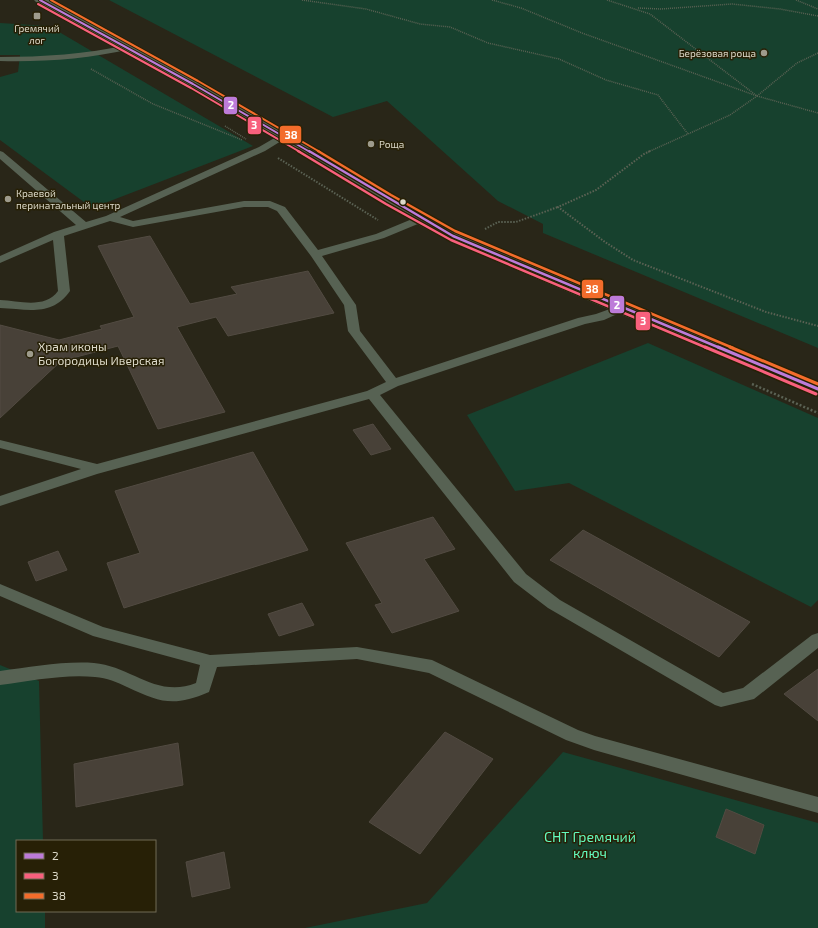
<svg xmlns="http://www.w3.org/2000/svg" width="818" height="928" viewBox="0 0 818 928" font-family="'Exo 2',sans-serif">
<rect width="100%" height="100%" fill="#292618"/>
<path fill="#17412e" d="M109 0H818V348L543 233V224L498 201 387 101 333 117Z
M0 23 49 26 253 146 92 208 0 140V77L18 72 20 55H0Z
M648 343 818 418V600L811 607 569 483 515 491 467 415Z
M0 665 39 681 43 841H17V911H45V928H0Z
M563 752 818 823V928H305L427 903Z"/>
<path fill="#484138" stroke="#524b42" d="M150 236 190 304 237 294 231 287 308 271 334 313 228 336 216 317 177 327 225 412 158 429 118 346 61 361 0 418V325L59 340 102 329 100 326 134 317 98 246Z
M373 424 391 449 371 455 353 430Z
M253 452 308 550 124 608 107 563 140 553 115 491Z
M433 517 455 549 424 559 459 611 392 633 375 605 382 603 346 543Z
M583 530 750 622 719 657 550 560Z
M58 551 67 570 36 581 28 562Z
M302 603 314 625 279 636 268 614Z
M818 669V721L784 694Z
M445 732 493 759 420 854 369 822Z
M178 743 183 785 76 807 74 764Z
M726 809 764 825 755 854 716 837Z
M224 852 230 888 192 897 186 862Z"/>
<g fill="none" stroke-linecap="round" stroke-linejoin="round">
<path stroke="#5b6254" stroke-width="1.5" stroke-dasharray="1 1" stroke-linecap="butt" d="M302 0 366 9 420 24 450 27 488 43 559 59 606 80 658 95 688 134 730 115 757 96
M492 0 521 8 582 33 757 96 797 63 818 53
M607 0 650 14 757 96 818 113
M796 0 818 9
M638 8 661 9 732 4 780 9 818 16
M91 69 153 104 242 140
M225 126 246 139
M648 152 688 134"/>
<path stroke="#5b6254" stroke-width="2" stroke-dasharray="1.5 1.5" stroke-linecap="butt" d="M650 151 644 154 596 190 558 207 605 242 633 260 766 312 818 326
M278 158 378 220
M485 229 498 222H516L558 207"/>
<path stroke="#5b6254" stroke-width="2.5" stroke-dasharray="2 2" stroke-linecap="butt" d="M752 384 818 413"/>
<path fill="#576253" fill-rule="evenodd" d="M128 45 132 47 131 49C88 59 44 62 0 61V57C43 57 86 54 128 45Z
M283 133 288 136 286 138 265 151 120 217 133 221 244 201H270L285 207 318 250 376 234 417 217H425L426 219 425 221 384 238 322 256 356 305 360 331 396 378 578 318 596 314 618 306H626L628 308 626 310 604 320 585 324 398 386 380 395 526 574 560 600 723 693 743 688 812 635 818 633V648L754 699 721 707 715 705 548 608 514 582 369 399 97 474 0 506V496L81 469 0 448V440L97 464 367 391 386 382 348 331 344 305 311 256 277 211 268 207H244L133 227 110 221 64 236 70 291C52 317 27 309 0 308V300C20 301 45 309 58 291L53 240 0 263V256L54 232 76 225 0 159V151L3 152 86 222 106 216 259 147Z
M0 584 103 627 210 655 357 647 432 660 578 730 595 736 818 797V813L594 750 566 740 429 673 357 659 217 667 209 692C174 707 161 703 127 687 117 682 107 678 95 677 64 674 31 681 0 685V671C31 667 63 661 94 663 131 666 157 699 196 683L200 665 93 636 0 596Z"/>
<path fill="#586252" fill-rule="evenodd" d="M34 0H49C130 43 210 87 289 134 346 167 401 202 459 232L818 382V395L615 312 447 240 415 223 278 139 124 50 36 2Z"/>
<g stroke="#272006" stroke-width="4">
<path id="bus-1-far2" d="M40 0 193 84 310 152"/>
</g>
<g stroke="#272006" stroke-width="5">
<path id="bus-1-far1" d="M309 151 453 236 720 348"/>
</g>
<g stroke="#272006" stroke-width="6">
<path id="bus-1" d="M718 347 818 389"/>
</g>
<g stroke="#272006" stroke-width="4">
<path id="bus-2-far2" d="M38 4 191 88 300 152"/>
</g>
<g stroke="#272006" stroke-width="5">
<path id="bus-2-far1" d="M298 151 386 204 451 240 707 348"/>
</g>
<g stroke="#272006" stroke-width="6">
<path id="bus-2" d="M705 347 816 394"/>
</g>
<g stroke="#272006" stroke-width="4">
<path id="bus-3-far2" d="M51 0 198 81 320 152"/>
</g>
<g stroke="#272006" stroke-width="5">
<path id="bus-3-far1" d="M318 151 391 195 455 231 733 348"/>
</g>
<g stroke="#272006" stroke-width="6">
<path id="bus-3" d="M730 347 818 384"/>
</g>
<use href="#bus-1-far2" stroke="#bd7bd9" stroke-width="2"/>
<use href="#bus-1-far1" stroke="#bd7bd9" stroke-width="2.5"/>
<use href="#bus-1" stroke="#bd7bd9" stroke-width="3"/>
<use href="#bus-2-far2" stroke="#f8607d" stroke-width="2"/>
<use href="#bus-2-far1" stroke="#f8607d" stroke-width="2.5"/>
<use href="#bus-2" stroke="#f8607d" stroke-width="3"/>
<use href="#bus-3-far2" stroke="#f36c2b" stroke-width="2"/>
<use href="#bus-3-far1" stroke="#f36c2b" stroke-width="2.5"/>
<use href="#bus-3" stroke="#f36c2b" stroke-width="3"/>
</g>
<g fill="#9e9b8c" stroke="#272006" stroke-width="1.5">
<rect x="33" y="12" width="8" height="8" rx="2"/>
<circle cx="764" cy="53" r="4"/>
<circle cx="371" cy="144" r="4"/>
<circle cx="8" cy="199" r="4"/>
<circle cx="30" cy="354" r="4"/>
</g>
<circle fill="#dddaca" stroke="#272006" stroke-width="1.5" cx="403" cy="202" r="3.5"/>
<g text-anchor="middle" stroke-width="3" stroke-linejoin="round" paint-order="stroke">
<g font-size="10" fill="#dddaca" stroke="#272006" text-anchor="start">
<text x="37" y="32" text-anchor="middle">Гремячий<tspan x="37" dy="12">лог</tspan></text>
<text x="756" y="57" text-anchor="end">Берёзовая роща</text>
<text x="379" y="148">Роща</text>
<text x="16" y="197">Краевой<tspan x="16" dy="12">перинатальный центр</tspan></text>
</g>
<g font-size="12" fill="#dddaca" stroke="#272006" text-anchor="start">
<text x="38" y="351">Храм иконы<tspan x="38" dy="14">Богородицы Иверская</tspan></text>
</g>
<g font-size="14" fill="#63fabd" stroke="#272006">
<text x="590" y="842">СНТ Гремячий<tspan x="590" dy="16">ключ</tspan></text>
</g>
</g>
<g stroke="#272006" stroke-width="1.5">
<rect x="223" y="96" width="15" height="19" rx="4" fill="#bd7bd9"/>
<rect x="247" y="116" width="15" height="19" rx="4" fill="#f8607d"/>
<rect x="279" y="125" width="23" height="19" rx="4" fill="#f36c2b"/>
<rect x="581" y="279" width="23" height="20" rx="4" fill="#f36c2b"/>
<rect x="609" y="295" width="16" height="19" rx="4" fill="#bd7bd9"/>
<rect x="635" y="311" width="16" height="20" rx="4" fill="#f8607d"/>
</g>
<g font-size="11" text-anchor="middle" font-weight="bold" fill="#fff">
<text x="231" y="109">2</text>
<text x="254" y="129">3</text>
<text x="291" y="139">38</text>
<text x="592" y="293">38</text>
<text x="617" y="309">2</text>
<text x="643" y="325">3</text>
</g>
<rect x="16" y="840" width="140" height="72" fill="#272006" stroke="#706a54"/>
<rect x="24" y="853" width="20" height="6" fill="#bd7bd9" stroke="#706a54"/>
<text x="52" y="860" font-size="12" fill="#dddaca">2</text>
<rect x="24" y="873" width="20" height="6" fill="#f8607d" stroke="#706a54"/>
<text x="52" y="880" font-size="12" fill="#dddaca">3</text>
<rect x="24" y="893" width="20" height="6" fill="#f36c2b" stroke="#706a54"/>
<text x="52" y="900" font-size="12" fill="#dddaca">38</text>
</svg>
